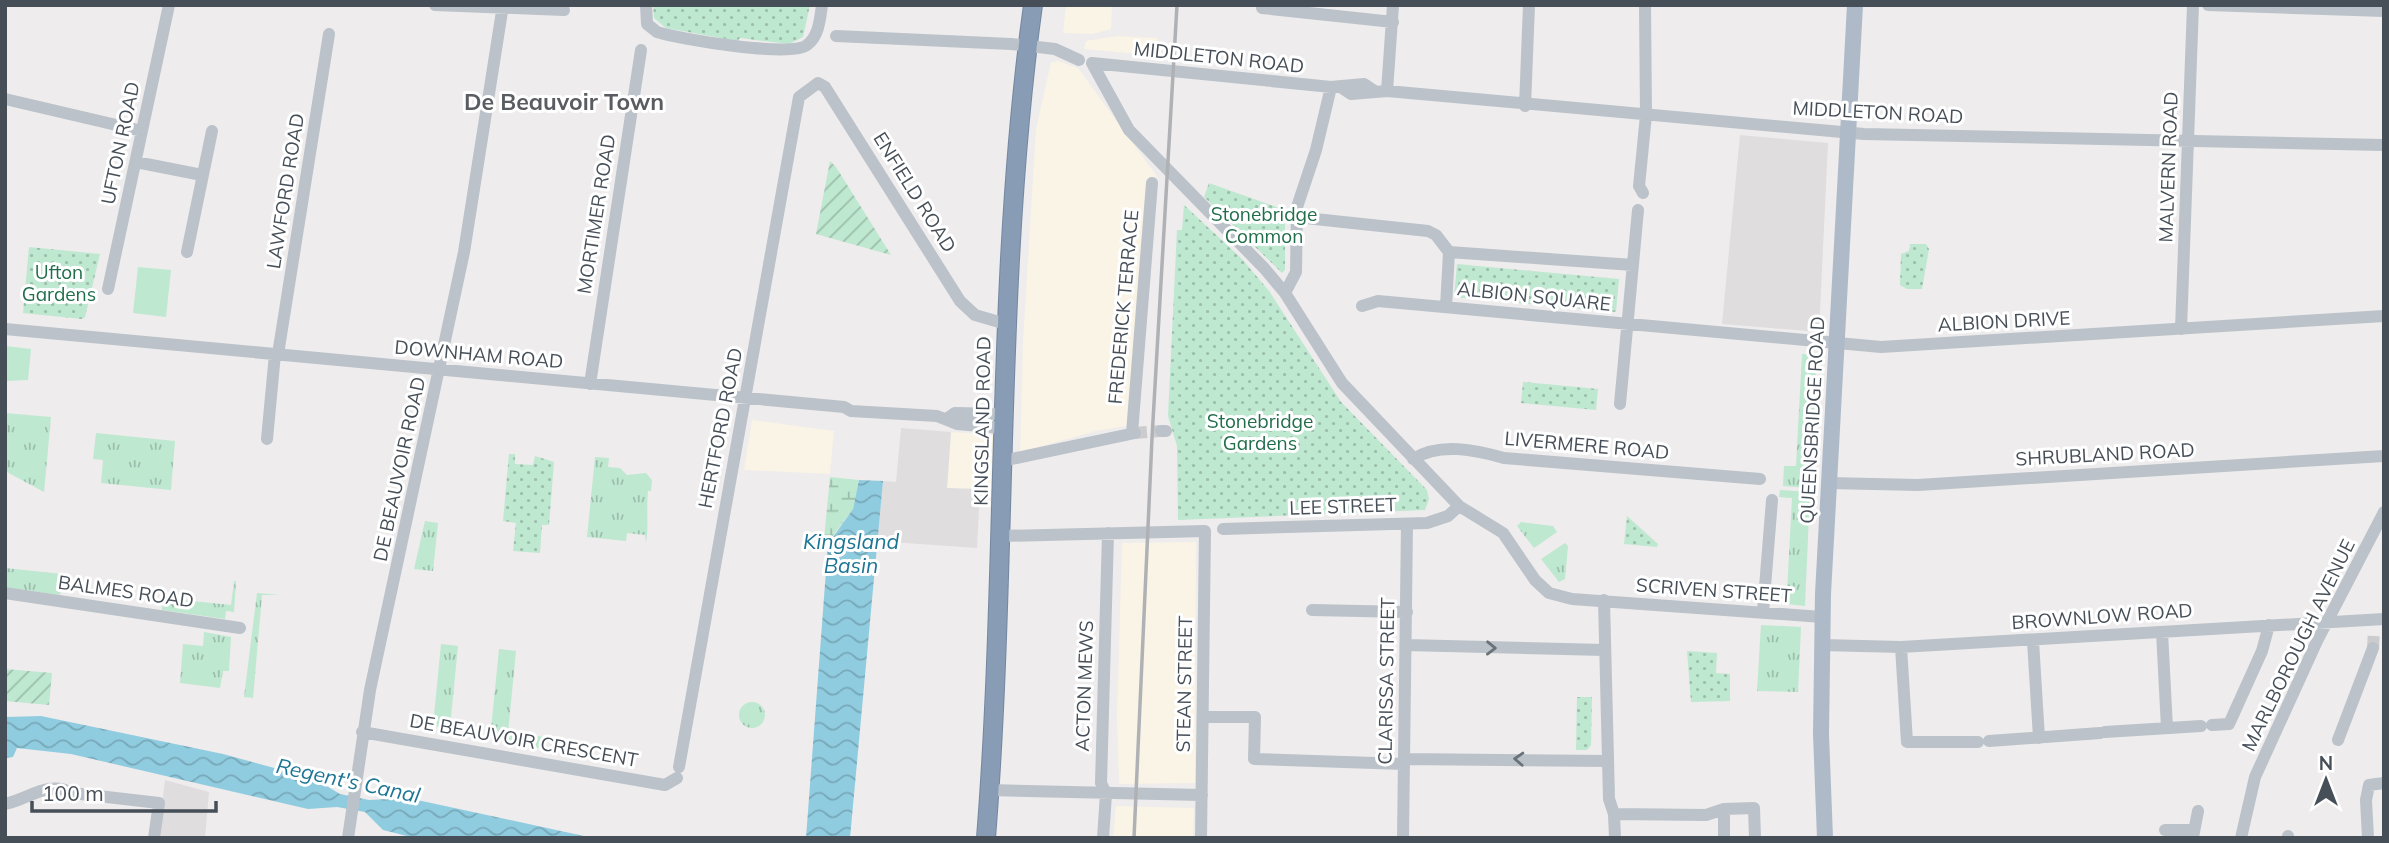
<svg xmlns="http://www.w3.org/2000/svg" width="2389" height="843" viewBox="0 0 2389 843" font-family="Mulish,sans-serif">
<defs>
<pattern id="grass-tufts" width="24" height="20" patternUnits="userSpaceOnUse" patternTransform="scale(1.75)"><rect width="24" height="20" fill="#bee8d0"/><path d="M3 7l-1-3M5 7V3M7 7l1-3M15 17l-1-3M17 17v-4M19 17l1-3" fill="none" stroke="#9cbeac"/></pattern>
<pattern id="wetland-marsh" width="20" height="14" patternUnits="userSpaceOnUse" patternTransform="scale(1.75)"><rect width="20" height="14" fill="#bee8d0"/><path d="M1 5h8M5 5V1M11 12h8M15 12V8" fill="none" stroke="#9cbeac"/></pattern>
<pattern id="park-dots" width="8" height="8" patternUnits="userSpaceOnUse" patternTransform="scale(1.75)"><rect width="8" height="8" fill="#bee8d0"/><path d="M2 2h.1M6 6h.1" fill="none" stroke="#9cbeac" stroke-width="1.8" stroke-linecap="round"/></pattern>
<pattern id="garden-furrows" width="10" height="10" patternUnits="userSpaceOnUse" patternTransform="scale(1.75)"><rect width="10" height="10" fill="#bee8d0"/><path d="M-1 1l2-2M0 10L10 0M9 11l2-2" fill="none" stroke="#9cbeac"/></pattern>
<pattern id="water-waves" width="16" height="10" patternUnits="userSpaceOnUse" patternTransform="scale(1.75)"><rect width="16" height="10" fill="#90cce0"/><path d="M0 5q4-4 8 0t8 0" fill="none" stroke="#77a8b8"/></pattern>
</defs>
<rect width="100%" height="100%" fill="#eeecec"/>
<path fill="#f9f4e5" d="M1066 5H1112L1111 29 1093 34 1063 33Z
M1117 36 1157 38 1161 56 1084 49 1086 41Z
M1058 61 1078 68 1156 175 1132 425 1096 431 1020 452 1023 340 1036 129 1051 62Z
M752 420 834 431 830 474 744 470Z
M951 432 994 435 993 490 947 489Z
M1196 542 1195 783 1119 784 1117 717 1122 543Z
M1116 806 1194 808 1193 838H1113Z"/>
<path fill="#dfdddd" d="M1740 135 1828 143 1819 332 1722 324Z
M901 428 951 432 947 488 980 489 977 548 877 541 883 481 896 482Z
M165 780 209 792 205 838H158Z"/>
<path fill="url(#grass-tufts)" d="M1802 354 1817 355 1810 488 1783 486 1784 466H1796Z
M5 413 51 417 44 492 5 471Z
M96 433 175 441 171 490 101 483 103 460 93 459Z
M595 457 609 458 608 467 620 468 627 475 646 473 652 480 651 491H648C646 509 649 525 646 543L645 535 627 533 626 541 587 537Z
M1780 490 1810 492 1805 606 1768 602V593H1787L1792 498 1779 497Z
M425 521 438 523 433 571 414 569Z
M1521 522 1553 526 1557 532 1534 548 1517 526Z
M1565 543 1568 546 1565 579 1559 582 1541 559Z
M5 568 62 574 60 595 5 587Z
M234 581H236L234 612 226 611 225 619 162 610 163 598 231 605Z
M257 593 280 595H262L253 698 244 697Z
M1761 625 1801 627 1798 692 1757 691Z
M204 632 231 637 229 671H223L220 688 180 683 183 644 203 646Z
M441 644 458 646 450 727 433 726Z
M499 649 516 651 508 733 546 737 545 749 490 739Z
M739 715a13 13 0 1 1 26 0a13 13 0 1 1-26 0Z"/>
<path fill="url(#wetland-marsh)" d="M830 477 859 480 853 509 829 541 824 539Z"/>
<path fill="url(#park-dots)" d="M653 5H810L803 37 789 44 740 38 737 41 666 28 654 18Z
M1209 183 1285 210V270L1282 273 1204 197Z
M1184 205 1242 259 1269 291 1341 402 1427 490 1429 499 1425 510 1178 520 1177 446 1168 416 1177 230H1182Z
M1910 244H1926L1929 249 1922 289H1907L1900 285 1901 254 1909 251Z
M29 247 100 254 85 317 82 319 23 313Z
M1457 264 1619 279 1616 312 1454 297Z
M1523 382 1598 389 1596 410 1521 403Z
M509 454H515V464L533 465 535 456 554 462 549 525H542L540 553 513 551 516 523 503 521Z
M1627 516 1658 544 1657 547 1624 544Z
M1687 651 1717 653 1716 673 1730 674V701L1691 702Z
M1577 697H1592L1591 745 1587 750H1576Z"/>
<path fill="url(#garden-furrows)" d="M830 161 836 167 891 255 816 234Z
M5 669 52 673 49 705 5 701Z"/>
<path fill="#bee8d0" d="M138 267 171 270 166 317 133 313Z
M5 346 31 349 28 380 5 381Z"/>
<path fill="url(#water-waves)" d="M859 480 883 481 850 838H806L828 544 853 509Z
M41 716 223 754 315 779 340 794 369 800 408 798 593 838H415L383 830 365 812 337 807 308 809 71 754 17 748 13 757 5 758V717Z"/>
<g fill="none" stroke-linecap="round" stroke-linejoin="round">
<path stroke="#ccccce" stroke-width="12" stroke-dasharray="12 6" stroke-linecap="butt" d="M1135 433 1161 431
M2373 648 2374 630"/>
<g stroke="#7487a1" stroke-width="20">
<path id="highway" d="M986 838C1008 561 995 281 1033 5"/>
</g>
<path stroke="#bbc2c9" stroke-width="12" d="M435 5 564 10
M646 5 647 24 657 32C679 39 792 58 807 45 819 36 820 19 822 5
M1262 5V8L1393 22
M2208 5 2384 11
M836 36 1011 44 1055 49 1079 60
M1342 88 1351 94 1387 91 1864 134 2384 145
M1373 90 1364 84 1331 87 1092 63 1129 130 1264 268 1285 293 1342 383 1459 506 1503 533 1535 580 1549 593 1572 599 1822 617
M1387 91 1393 5
M5 99 142 131
M1525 106 1529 5
M136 162 202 175
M1643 193 1639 186 1646 115 1645 5
M1296 217 1428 231 1436 235 1449 252
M187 252 212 131
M108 289 169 5
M1285 293 1296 272 1297 207 1316 150 1331 87
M1362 306 1378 301 1881 347 2384 316
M1446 307 1449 252 1633 265
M5 329 844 407 851 411 937 416 957 424 1003 428
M2181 329 2193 5
M278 354 329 34
M590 384 641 50
M1620 404 1638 210
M948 418 955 413 1003 414
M1161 431H1166
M1132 433 1152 183
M267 439 275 354
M1413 459C1440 442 1476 450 1504 458L1760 479
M1002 461 1135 433
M1828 483 1918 485 2384 456
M1223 529 1427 523 1448 516 1459 506
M1001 536 1205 531 1201 838
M5 593 240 628
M1604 600 1609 799 1614 814 1615 838
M1312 610 1407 612
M1763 612 1772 500
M2162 632 2167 728
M2033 641 2039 738
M1406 645 1604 650
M1822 645 1901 647 2384 619
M1901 647 1907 742H1978
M1203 717H1255L1254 759 1404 764
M2212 725 2229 724 2262 651 2269 625
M362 732 665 785 677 778
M2105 732 2201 726
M2338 740 2373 648
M1989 741 2100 733
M1404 759 1608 761
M679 767 799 97 818 83 825 87 960 301 975 315 1006 324
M989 790 1202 795
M5 804C29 799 48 780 72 793L159 803 154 838
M1724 809V838
M1614 814 1706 815 1724 809 1754 808 1755 838
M2165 830H2194
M2288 836V838
M2193 837 2198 811
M348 838 370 690 464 252 503 5
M1103 838 1106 794 1101 783 1108 533
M1403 838 1407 524
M2241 838 2255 777 2317 641 2384 512
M2368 838 2366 800 2369 785 2384 783"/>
<path stroke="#aebac8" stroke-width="16" d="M1825 838 1821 734 1823 594 1855 5"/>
<use href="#highway" stroke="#899cb5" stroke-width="18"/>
<path stroke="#afb1b5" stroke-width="3.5" d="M1134 838 1152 438 1177 5"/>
</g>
<defs><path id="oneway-chevron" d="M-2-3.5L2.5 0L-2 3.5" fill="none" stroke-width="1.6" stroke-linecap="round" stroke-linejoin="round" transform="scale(1.75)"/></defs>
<g stroke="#697179">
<use href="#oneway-chevron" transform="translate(1491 648) rotate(1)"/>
<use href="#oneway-chevron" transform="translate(1519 759) rotate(-177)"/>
</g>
<g text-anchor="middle" stroke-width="6" stroke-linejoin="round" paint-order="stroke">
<g font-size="19" fill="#464e57" stroke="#fff">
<text transform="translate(1219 57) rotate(6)" y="7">MIDDLETON ROAD</text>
<text transform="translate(1878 112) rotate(3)" y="7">MIDDLETON ROAD</text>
<text transform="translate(120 143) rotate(-78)" y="7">UFTON ROAD</text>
<text transform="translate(2168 167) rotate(-88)" y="7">MALVERN ROAD</text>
<text transform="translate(285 191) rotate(-81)" y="7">LAWFORD ROAD</text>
<text transform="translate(915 192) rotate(58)" y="7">ENFIELD ROAD</text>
<text transform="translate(596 214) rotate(-81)" y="7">MORTIMER ROAD</text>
<text transform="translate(1534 296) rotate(6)" y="7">ALBION SQUARE</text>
<text transform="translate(1123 307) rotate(-85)" y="7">FREDERICK TERRACE</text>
<text transform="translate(2004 321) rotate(-3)" y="7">ALBION DRIVE</text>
<text transform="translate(479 354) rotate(5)" y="7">DOWNHAM ROAD</text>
<text transform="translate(1812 420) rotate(-87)" y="7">QUEENSBRIDGE ROAD</text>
<text transform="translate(982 421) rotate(-89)" y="7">KINGSLAND ROAD</text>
<text transform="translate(720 428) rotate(-79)" y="7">HERTFORD ROAD</text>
<text transform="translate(1587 445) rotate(5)" y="7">LIVERMERE ROAD</text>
<text transform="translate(2105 454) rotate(-3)" y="7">SHRUBLAND ROAD</text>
<text transform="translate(399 469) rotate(-78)" y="7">DE BEAUVOIR ROAD</text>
<text transform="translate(1343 506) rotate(-2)" y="7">LEE STREET</text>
<text transform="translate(1714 590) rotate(4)" y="7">SCRIVEN STREET</text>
<text transform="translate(126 591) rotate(8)" y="7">BALMES ROAD</text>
<text transform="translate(2102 616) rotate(-4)" y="7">BROWNLOW ROAD</text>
<text transform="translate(2298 645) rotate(-64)" y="7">MARLBOROUGH AVENUE</text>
<text transform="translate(1386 681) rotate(-89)" y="7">CLARISSA STREET</text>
<text transform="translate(1184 684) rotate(-89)" y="7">STEAN STREET</text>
<text transform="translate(1084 686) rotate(-88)" y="7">ACTON MEWS</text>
<text transform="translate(524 740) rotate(10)" y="7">DE BEAUVOIR CRESCENT</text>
</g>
<g font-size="19" fill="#216e4b" stroke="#fff">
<text x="1264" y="221">Stonebridge<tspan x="1264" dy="22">Common</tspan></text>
<text x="59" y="279">Ufton<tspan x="59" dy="22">Gardens</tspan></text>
<text x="1260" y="428">Stonebridge<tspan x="1260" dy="22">Gardens</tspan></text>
</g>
<g font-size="21" font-style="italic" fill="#1c7594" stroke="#fff">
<text x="851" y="549">Kingsland<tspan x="851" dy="24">Basin</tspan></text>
<text transform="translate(348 781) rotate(12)" y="7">Regent's Canal</text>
</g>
<g font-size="23" font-weight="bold" fill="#595c60" stroke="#fff">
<text x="564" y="110">De Beauvoir Town</text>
</g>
</g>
<rect width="2389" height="843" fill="none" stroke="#464e57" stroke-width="14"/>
<g transform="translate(2326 780)" stroke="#ffffff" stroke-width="5" paint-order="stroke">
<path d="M0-5L12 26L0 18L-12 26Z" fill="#464e57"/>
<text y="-10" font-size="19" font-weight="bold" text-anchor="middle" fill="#464e57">N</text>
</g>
<path d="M32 801v10h184v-10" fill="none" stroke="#464e57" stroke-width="3.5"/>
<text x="42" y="801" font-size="21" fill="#464e57" stroke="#ffffff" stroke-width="5" paint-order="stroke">100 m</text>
</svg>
